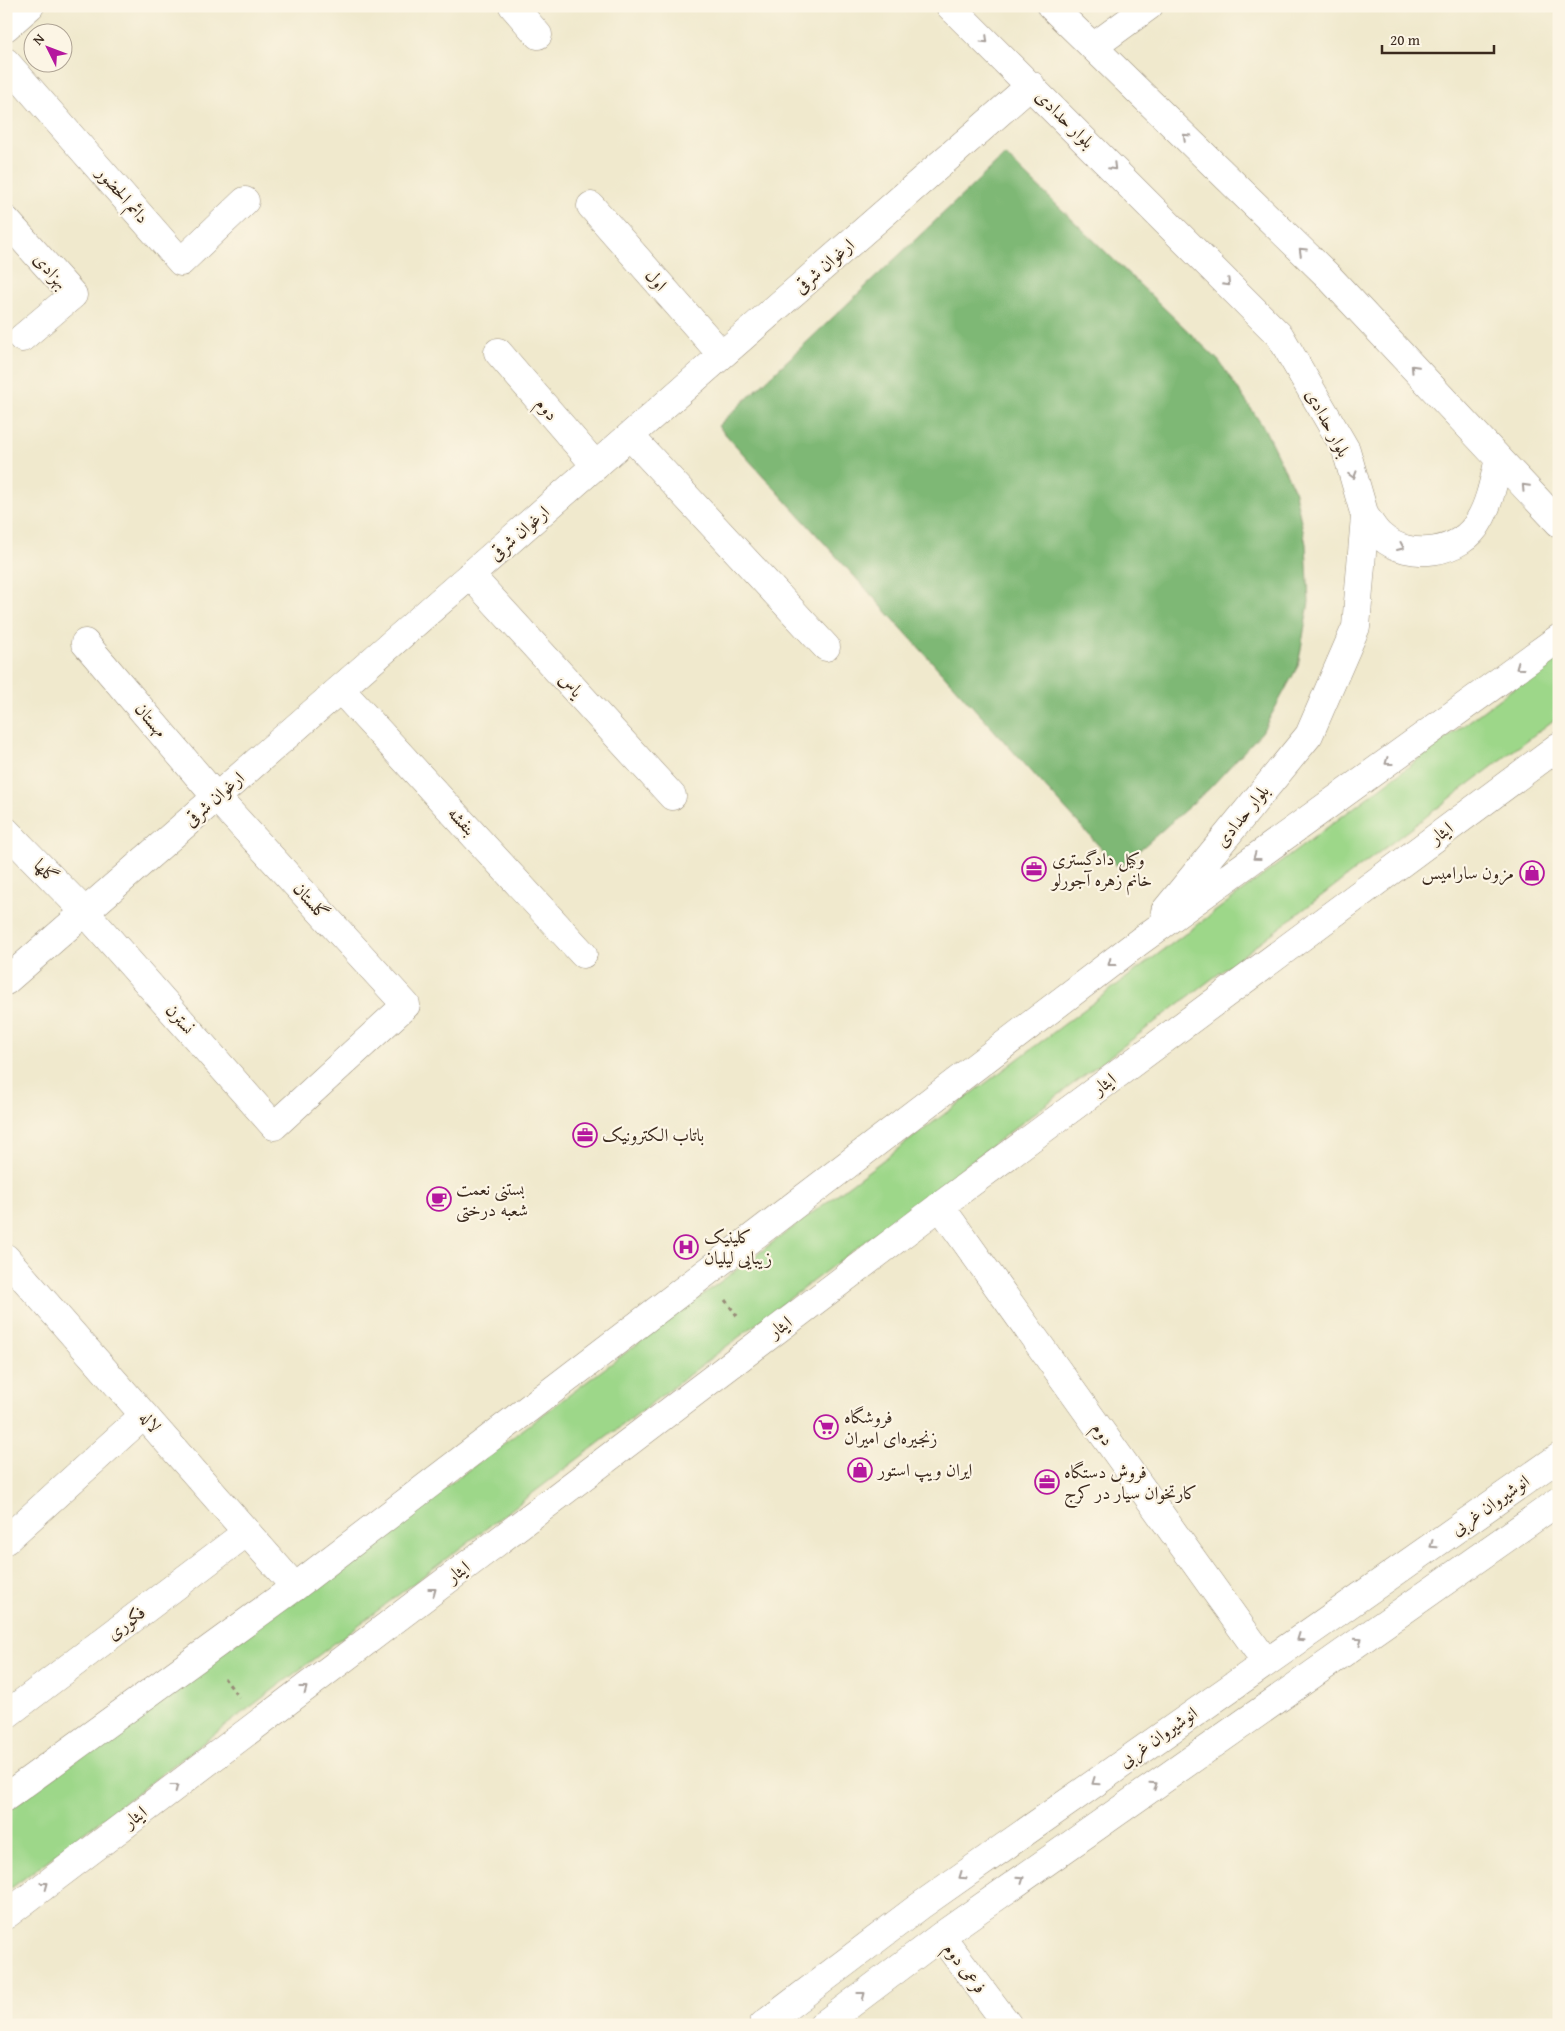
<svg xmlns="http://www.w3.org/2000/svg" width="1565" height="2031" viewBox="0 0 1565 2031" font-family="'Gentium Book Plus',Amiri,serif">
<rect width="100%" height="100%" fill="#fcf5e5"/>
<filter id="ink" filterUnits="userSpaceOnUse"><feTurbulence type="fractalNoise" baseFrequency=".02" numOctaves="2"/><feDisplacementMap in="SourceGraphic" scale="10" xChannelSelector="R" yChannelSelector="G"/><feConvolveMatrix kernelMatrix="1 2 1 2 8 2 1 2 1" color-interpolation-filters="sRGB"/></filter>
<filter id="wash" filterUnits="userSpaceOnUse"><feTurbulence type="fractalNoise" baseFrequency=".0096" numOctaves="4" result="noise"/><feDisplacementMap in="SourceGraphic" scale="20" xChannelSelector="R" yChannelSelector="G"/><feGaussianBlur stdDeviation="1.12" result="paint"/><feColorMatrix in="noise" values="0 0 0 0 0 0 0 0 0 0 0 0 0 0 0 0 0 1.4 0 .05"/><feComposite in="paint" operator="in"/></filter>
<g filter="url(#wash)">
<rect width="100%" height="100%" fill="#f0e9cd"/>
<path fill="#9dd789" stroke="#6c8054" d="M1559 654V716L6 1892V1812L521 1431Z"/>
<path fill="#7eb875" stroke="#5c714a" d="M1005 155 1219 361 1264 428 1294 489 1306 544 1309 602 1298 666 1262 732 1209 789 1119 868 718 426Z"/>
</g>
<g filter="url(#ink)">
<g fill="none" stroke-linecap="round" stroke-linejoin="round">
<g stroke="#968a76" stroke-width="29">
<path id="minor" d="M513 6 538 35
M6 27 30 6
M1093 47 1149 6
M6 62 181 262 245 201
M591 206 722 355
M6 220 73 295 22 338
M498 352 596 466
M630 436 826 647
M470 575 672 796
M340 689 583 954
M6 831 85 912 274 1126 406 1005 216 797 85 643
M6 981 1031 85
M6 1258 295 1587
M6 1540 144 1415
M6 1715 247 1532
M941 1936 1008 2025"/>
</g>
<g stroke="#968a76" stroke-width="29">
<path id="tertiary" d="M940 1206 1266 1662
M763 2025 920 1906 1559 1457
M823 2025 941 1936 1559 1501"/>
</g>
<g stroke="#968a76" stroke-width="29">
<path id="secondary" d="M950 6 1280 336 1346 450 1365 516 1356 627 1309 735 1165 911
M1051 6 1328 276 1559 523
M1365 516C1370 522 1375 532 1382 537 1409 561 1462 554 1479 521 1490 503 1494 479 1499 459
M6 1797 295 1587 1140 941 1559 638
M6 1915 940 1206 1559 746"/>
</g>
<path stroke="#968a76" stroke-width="3" stroke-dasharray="4 4" stroke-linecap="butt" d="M725 1300 738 1317
M224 1678 239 1697"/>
<use href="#minor" stroke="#fff" stroke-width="28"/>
<use href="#tertiary" stroke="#fff" stroke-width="28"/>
<use href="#secondary" stroke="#fff" stroke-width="28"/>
</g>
<defs><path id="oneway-chevron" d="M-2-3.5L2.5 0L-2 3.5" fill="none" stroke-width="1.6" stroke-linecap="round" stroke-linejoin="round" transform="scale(1.25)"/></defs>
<g stroke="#a79f9a">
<use href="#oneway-chevron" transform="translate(985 40) rotate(44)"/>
<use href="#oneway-chevron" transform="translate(1186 137) rotate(-136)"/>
<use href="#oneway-chevron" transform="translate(1113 167) rotate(45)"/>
<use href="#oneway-chevron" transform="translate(1302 251) rotate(-136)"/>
<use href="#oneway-chevron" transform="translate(1227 283) rotate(45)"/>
<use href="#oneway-chevron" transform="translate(1414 368) rotate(-133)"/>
<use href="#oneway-chevron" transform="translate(1353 475) rotate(74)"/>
<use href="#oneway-chevron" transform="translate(1525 487) rotate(-133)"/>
<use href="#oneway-chevron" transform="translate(1401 547) rotate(24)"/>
<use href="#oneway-chevron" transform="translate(1519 667) rotate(144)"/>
<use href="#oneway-chevron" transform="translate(1388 762) rotate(144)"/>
<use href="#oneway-chevron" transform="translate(1256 857) rotate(144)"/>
<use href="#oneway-chevron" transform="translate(1111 963) rotate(143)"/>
<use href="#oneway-chevron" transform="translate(1433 1545) rotate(145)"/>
<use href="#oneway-chevron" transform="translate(433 1591) rotate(-37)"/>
<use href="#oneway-chevron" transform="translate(1300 1638) rotate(145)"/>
<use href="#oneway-chevron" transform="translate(1359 1641) rotate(-35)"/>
<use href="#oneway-chevron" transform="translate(304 1689) rotate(-37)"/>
<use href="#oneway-chevron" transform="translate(1095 1782) rotate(145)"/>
<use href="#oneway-chevron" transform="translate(1154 1785) rotate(-35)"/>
<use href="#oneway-chevron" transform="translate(175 1787) rotate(-37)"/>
<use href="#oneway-chevron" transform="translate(962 1876) rotate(145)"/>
<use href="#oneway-chevron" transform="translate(1021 1879) rotate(-35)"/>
<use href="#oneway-chevron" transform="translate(45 1885) rotate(-37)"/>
<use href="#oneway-chevron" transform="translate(862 1995) rotate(-37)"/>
</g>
</g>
<defs>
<g id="office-ring" transform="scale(1.25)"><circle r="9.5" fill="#fcf5e5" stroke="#b5179e" stroke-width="1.5"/><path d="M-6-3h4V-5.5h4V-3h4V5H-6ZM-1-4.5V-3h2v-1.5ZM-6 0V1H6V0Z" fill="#b5179e"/></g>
<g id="shop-ring" transform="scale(1.25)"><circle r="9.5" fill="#fcf5e5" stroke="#b5179e" stroke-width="1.5"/><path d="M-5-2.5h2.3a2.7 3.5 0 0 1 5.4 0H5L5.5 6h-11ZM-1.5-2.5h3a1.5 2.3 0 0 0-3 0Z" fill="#b5179e"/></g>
<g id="cafe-ring" transform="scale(1.25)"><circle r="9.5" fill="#fcf5e5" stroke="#b5179e" stroke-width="1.5"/><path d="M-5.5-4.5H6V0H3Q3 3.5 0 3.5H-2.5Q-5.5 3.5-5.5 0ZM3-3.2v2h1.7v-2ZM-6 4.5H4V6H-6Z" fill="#b5179e"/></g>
<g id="hospital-ring" transform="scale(1.25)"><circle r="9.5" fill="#fcf5e5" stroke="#b5179e" stroke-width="1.5"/><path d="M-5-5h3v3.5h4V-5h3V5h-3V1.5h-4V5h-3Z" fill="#b5179e"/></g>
<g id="supermarket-ring" transform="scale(1.25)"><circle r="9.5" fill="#fcf5e5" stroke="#b5179e" stroke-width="1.5"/><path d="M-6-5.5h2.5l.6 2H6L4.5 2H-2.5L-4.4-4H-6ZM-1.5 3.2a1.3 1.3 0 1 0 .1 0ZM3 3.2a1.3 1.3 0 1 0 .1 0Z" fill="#b5179e"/></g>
</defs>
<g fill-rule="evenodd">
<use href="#office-ring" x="1034" y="869"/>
<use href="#shop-ring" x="1532" y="873"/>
<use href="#office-ring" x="585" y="1135"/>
<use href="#cafe-ring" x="439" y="1199"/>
<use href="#hospital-ring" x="686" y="1247"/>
<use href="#supermarket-ring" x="826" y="1427"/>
<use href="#shop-ring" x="860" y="1470"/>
<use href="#office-ring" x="1047" y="1482"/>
</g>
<g text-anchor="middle" stroke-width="4.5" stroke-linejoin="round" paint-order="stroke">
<g font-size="18" fill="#3b2a1e" stroke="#fcf5e5">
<text transform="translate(1065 119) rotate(45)" y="6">بلوار حدادی</text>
<text transform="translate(123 195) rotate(49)" y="6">دائم الحضور</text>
<text transform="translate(824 266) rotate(-41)" y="6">ارغوان شرقی</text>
<text transform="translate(51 271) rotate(49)" y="6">بهزادی</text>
<text transform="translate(656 280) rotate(48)" y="6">اول</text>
<text transform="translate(547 409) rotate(49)" y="6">دوم</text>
<text transform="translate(1328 423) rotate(62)" y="6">بلوار حدادی</text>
<text transform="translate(519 533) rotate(-41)" y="6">ارغوان شرقی</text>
<text transform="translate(571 685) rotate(48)" y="6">یاس</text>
<text transform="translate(151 720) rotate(50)" y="6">مهستان</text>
<text transform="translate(214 799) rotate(-41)" y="6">ارغوان شرقی</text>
<text transform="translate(1242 816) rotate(-51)" y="6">بلوار حدادی</text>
<text transform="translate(462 821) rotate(47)" y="6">بنفشه</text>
<text transform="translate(1441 833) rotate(-37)" y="6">ایثار</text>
<text transform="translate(46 871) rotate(45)" y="6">گلها</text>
<text transform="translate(311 901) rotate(48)" y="6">گلستان</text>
<text transform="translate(180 1019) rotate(49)" y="6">نسترن</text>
<text transform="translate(1104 1084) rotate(-37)" y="6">ایثار</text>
<text transform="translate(780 1327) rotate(-37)" y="6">ایثار</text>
<text transform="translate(150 1422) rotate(49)" y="6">لاله</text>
<text transform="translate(1103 1434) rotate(55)" y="6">دوم</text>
<text transform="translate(1490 1505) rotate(-35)" y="6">انوشیروان غربی</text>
<text transform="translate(458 1572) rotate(-37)" y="6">ایثار</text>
<text transform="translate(126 1623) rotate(-37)" y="6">فکوری</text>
<text transform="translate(1158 1737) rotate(-35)" y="6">انوشیروان غربی</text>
<text transform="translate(135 1817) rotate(-37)" y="6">ایثار</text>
<text transform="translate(965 1968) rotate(53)" y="6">فرعی دوم</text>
</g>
<g font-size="18" fill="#3b2a1e" stroke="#fcf5e5" text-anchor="start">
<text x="1052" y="865">وکیل دادگستری<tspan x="1052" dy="21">خانم زهره آجورلو</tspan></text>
<text x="1514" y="879" text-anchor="end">مزون سارامیس</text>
<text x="602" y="1141">باتاب الکترونیک</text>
<text x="456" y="1195">بستنی نعمت<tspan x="456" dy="21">شعبه درختی</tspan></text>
<text x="704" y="1243">کلینیک<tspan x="704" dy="21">زیبایی لیلیان</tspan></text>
<text x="844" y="1423">فروشگاه<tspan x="844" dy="21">زنجیره‌ای امیران</tspan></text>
<text x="878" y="1476">ایران ویپ استور</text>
<text x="1064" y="1478">فروش دستگاه<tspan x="1064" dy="21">کارتخوان سیار در کرج</tspan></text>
</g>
</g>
<rect width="1565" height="2031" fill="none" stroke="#fcf5e5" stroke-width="25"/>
<g transform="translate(48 48) rotate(312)"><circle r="24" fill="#fcf5e5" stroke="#afa495"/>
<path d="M0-4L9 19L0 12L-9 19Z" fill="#b5179e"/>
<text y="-8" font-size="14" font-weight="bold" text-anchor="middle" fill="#3b2a1e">N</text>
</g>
<path d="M1382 45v8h112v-8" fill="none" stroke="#3b2a1e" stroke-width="2.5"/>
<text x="1390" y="45" font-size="15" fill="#3b2a1e" stroke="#fcf5e5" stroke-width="4" paint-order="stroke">20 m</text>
</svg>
